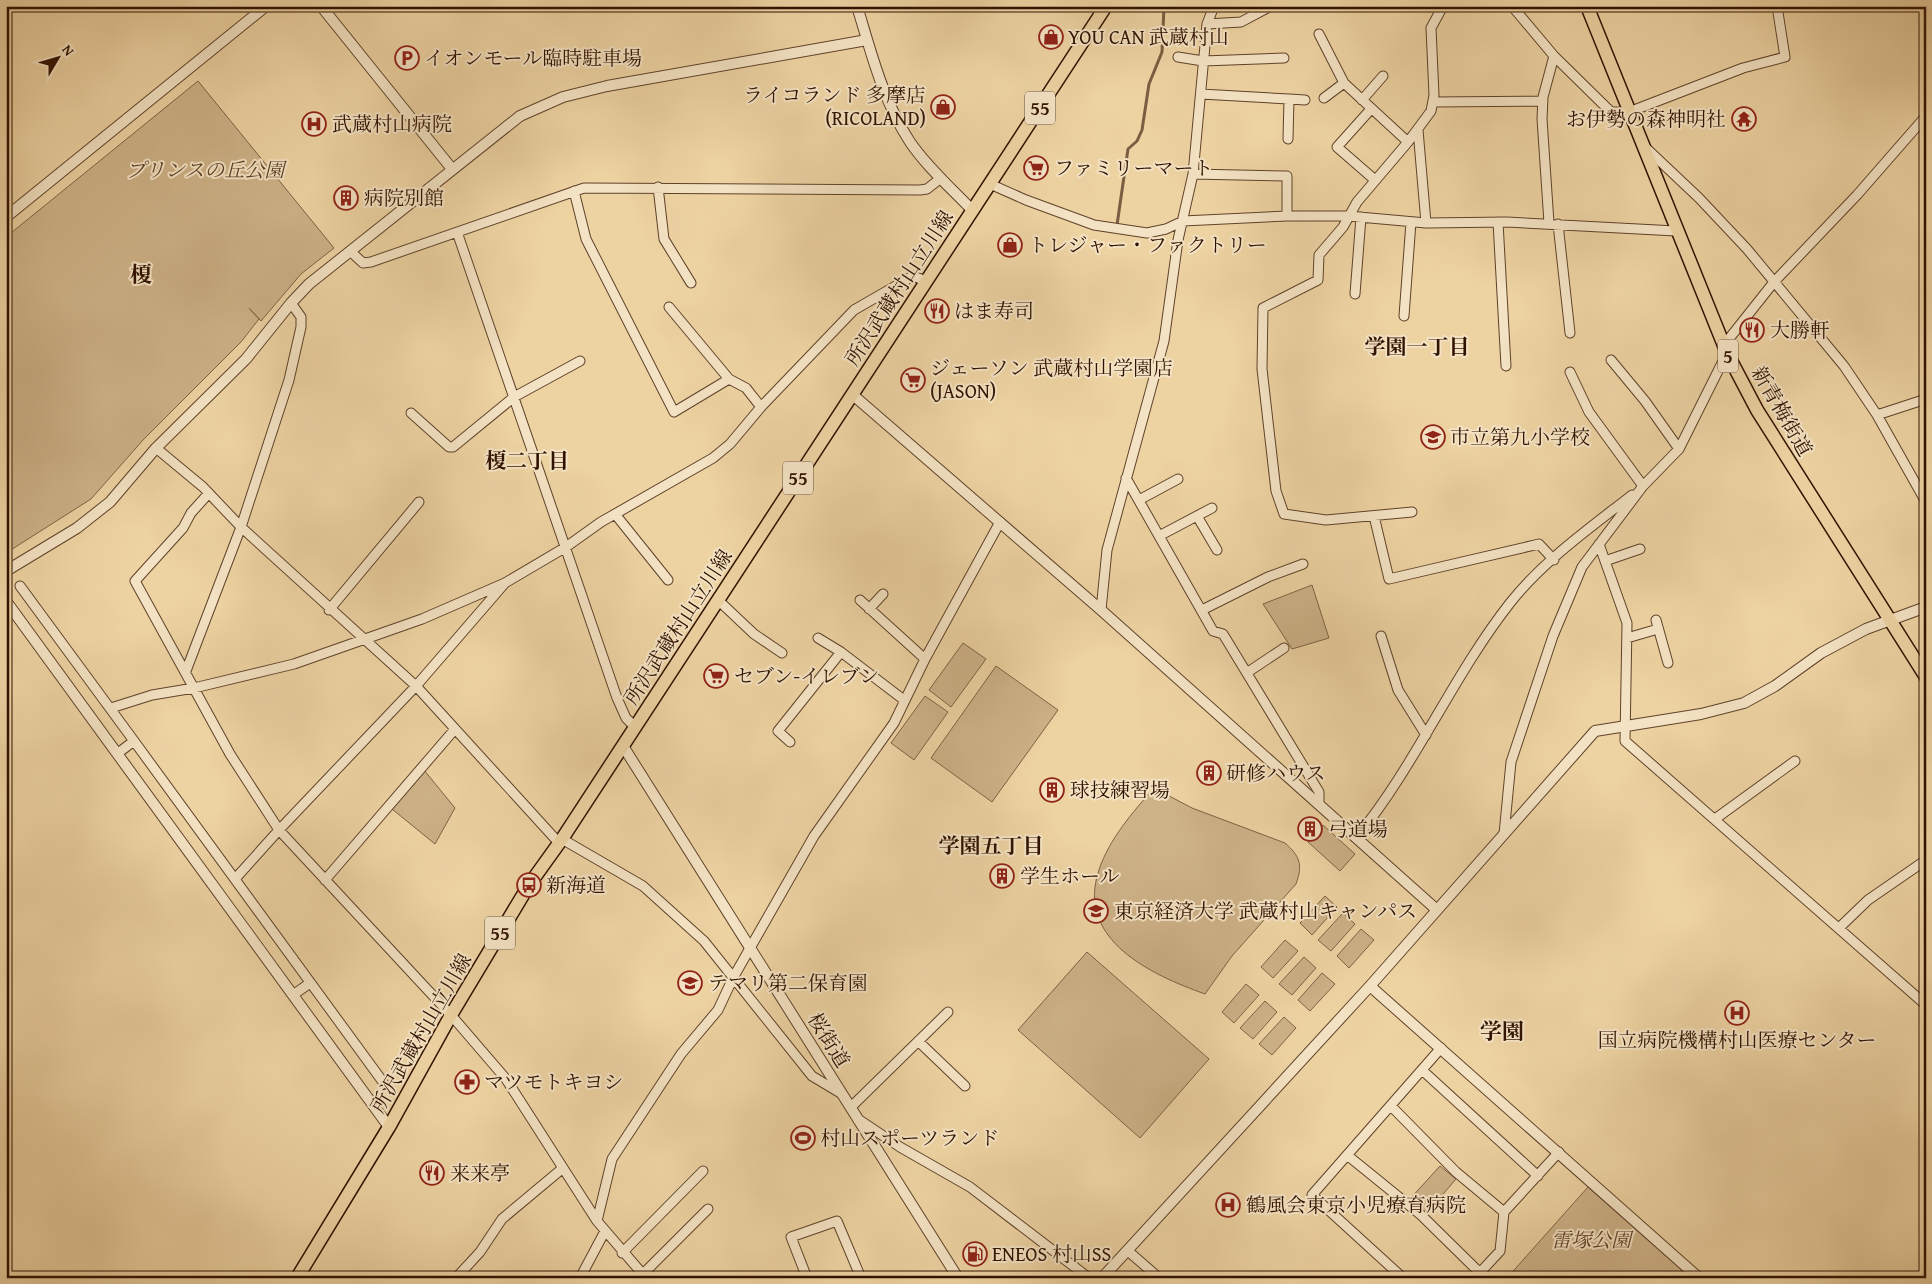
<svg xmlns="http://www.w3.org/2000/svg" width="1932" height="1284" viewBox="0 0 1932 1284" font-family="'Gentium Book Plus','Noto Serif JP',serif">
<rect width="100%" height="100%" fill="#edd2a2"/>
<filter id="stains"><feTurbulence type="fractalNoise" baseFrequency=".004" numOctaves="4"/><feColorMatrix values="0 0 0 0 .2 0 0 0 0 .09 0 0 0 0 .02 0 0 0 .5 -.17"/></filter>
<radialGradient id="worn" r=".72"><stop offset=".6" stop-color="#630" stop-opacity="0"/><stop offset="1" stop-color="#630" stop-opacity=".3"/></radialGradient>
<path fill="#cdb187" stroke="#7e6244" d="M198 81 334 248 301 274 261 321 249 308 259 319 241 342 143 440 91 499 6 553V237Z
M1312 585 1329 638 1292 649 1263 604Z
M963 643 986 659 951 707 929 690Z
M996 666 1058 710 992 802 931 758Z
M925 696 948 712 914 760 891 743Z
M424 770 455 808 435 844 392 809Z
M1154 788 1192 808 1285 843C1300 856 1303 865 1296 884L1232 956 1205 994C1152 975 1075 940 1099 870 1109 839 1133 812 1154 788Z
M1323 825 1355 854 1340 871 1308 842Z
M1325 896 1337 907 1312 935 1300 923Z
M1343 913 1355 924 1331 951 1318 940Z
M1361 929 1374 940 1349 968 1337 956Z
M1285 940 1298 951 1273 978 1261 967Z
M1087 952 1209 1059 1140 1138 1018 1030Z
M1304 957 1316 968 1292 995 1279 984Z
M1322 973 1335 984 1310 1011 1298 1000Z
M1246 984 1259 995 1234 1023 1222 1012Z
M1265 1001 1277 1012 1253 1039 1240 1028Z
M1284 1017 1296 1028 1272 1055 1259 1044Z
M1440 1166 1456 1179 1426 1214 1409 1200Z
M1588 1187 1691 1278H1507Z"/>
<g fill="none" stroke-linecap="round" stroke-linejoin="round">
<path stroke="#7b5e41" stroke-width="3" d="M1117 225 1128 149 1137 141 1142 130 1149 84 1162 52 1164 6"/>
<g stroke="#5f4229" stroke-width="11">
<path id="minor" d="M1512 6 1554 56 1611 112H1629L1743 68 1785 57 1777 6
M1207 24 1241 22 1271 6
M1319 34 1344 83 1408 142
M1178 57 1203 61 1284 58
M1201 94 1289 99 1288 139
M1324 98 1344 83
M1289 99 1305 100
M1362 100 1383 76
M1433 102 1543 101
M1371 109 1337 147 1375 180
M1418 130 1426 223
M1645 147 1699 198 1747 249 1844 366 1877 415 1926 502
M1193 174 1287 176V216
M990 184 1026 200 1094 225 1147 233 1166 229 1183 221 1287 216H1348L1426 223 1507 222 1676 231
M658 187 664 239 691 283
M574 191 586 239 674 412 729 379 746 388 761 407
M1498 222 1506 366
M1549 223 1542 119 1543 97 1554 56
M1558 224 1570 333
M457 232 617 698 626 718 635 727
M350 251 363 263 371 262 584 188 920 190 927 189 941 178
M1355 294 1361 217
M669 307 729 379
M1404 316 1411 222
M1724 345 1774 282 1857 195 1926 116
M1611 360 1645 401 1679 449
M1570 372 1589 412 1643 486
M411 413 449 447H453L514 397 580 361
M1877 415 1926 399
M156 448 203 487 241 527 416 686 559 843
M1126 478 1213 631 1223 634 1319 792V804
M209 493 191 513 183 528 135 581 230 754 279 830 451 1015 506 1079 597 1221 646 1278
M1139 500 1178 479
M1412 512 1326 520 1284 514 1276 491 1262 369 1263 308 1318 280 1319 255 1343 227 1357 202 1408 142 1431 111 1434 95 1431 28 1443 6
M615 514 668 580
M1197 516 1217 550
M1374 516 1389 579 1539 544 1554 560
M1159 536 1212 508
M1599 544 1627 623 1625 741 1926 1005
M1605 561 1640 549
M20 586 134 741 118 753
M718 600 754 634 782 653
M860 600 925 659
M869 609 883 594
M329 610 419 502
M1101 610 1107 550 1164 341 1178 240 1193 174 1207 24 1214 6
M1202 610 1268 577 1303 564
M1656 620 1668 663
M1381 636 1398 690 1426 735
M818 638 841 652 904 700
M1627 638 1658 629
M186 671 241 527 289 380 301 327V317L291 303
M1248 672 1284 648
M111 708 152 695 194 688 294 664 422 619 505 583 566 547 601 522 713 458 730 444 761 407 854 310 913 276 926 281
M134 741 383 1082
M790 742 778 731 841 652
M1715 819 1795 761
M1504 834 1511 762 1553 636 1582 567 1643 486 1679 449 1727 353
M1356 838C1416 765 1452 677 1510 603 1543 561 1590 528 1632 495
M562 839 643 886 704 941 812 1076 842 1094
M235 879 279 830 416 686 505 583
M325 880 455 729
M1839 928 1868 900 1926 860
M293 995 310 983
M918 1041 965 1086
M1422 1070 1538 1176
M1391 1106 1456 1172 1504 1212
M851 1107 948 1012
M858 1119 900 1147 970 1187 1089 1278
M1347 1155 1421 1215 1480 1273
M597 1221 612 1159 681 1054 718 1010 733 978 814 836 894 723 925 659 1000 522
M1128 1251 1159 1278
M622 1253 703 1171
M643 1274 708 1209
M456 1278 480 1252 502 1219 563 1168
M580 1278 605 1231
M807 1278 791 1237 837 1221 861 1278
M1403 1278 1312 1195 1441 1048
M1475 1278 1500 1251 1504 1212 1559 1152"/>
</g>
<g stroke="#5f4229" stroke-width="12">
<path id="tertiary" d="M321 6 452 169
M857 6C871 52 883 101 910 142 927 167 951 188 972 210
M6 217 266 6
M853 395 1101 610 1437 910
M6 571 77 528 110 502 156 448 246 359 291 303 309 284 520 116 563 97 607 86 867 40
M6 601 389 1127
M623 746 958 1278
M1370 986 1699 1278
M1102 1278 1370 986 1595 731 1701 714 1744 703 1775 686 1821 653 1866 629 1926 607"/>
</g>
<g stroke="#301201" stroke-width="15">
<path id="primary" d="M1587 6 1727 353 1757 410 1926 677
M297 1278 389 1127 451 1015 529 885 562 839 1106 6"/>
</g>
<use href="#minor" stroke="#f3e2c3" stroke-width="9"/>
<use href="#tertiary" stroke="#f3e2c3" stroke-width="10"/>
<use href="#primary" stroke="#edd2a2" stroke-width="12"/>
</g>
<defs>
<g id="shop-ring" transform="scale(1.25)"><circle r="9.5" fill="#f3e2c3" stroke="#8f2418" stroke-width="1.5"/><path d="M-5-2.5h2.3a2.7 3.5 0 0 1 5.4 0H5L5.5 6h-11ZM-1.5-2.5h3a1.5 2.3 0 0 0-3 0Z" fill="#8f2418"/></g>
<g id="parking-ring" transform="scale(1.25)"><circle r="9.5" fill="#f3e2c3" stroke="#8f2418" stroke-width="1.5"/><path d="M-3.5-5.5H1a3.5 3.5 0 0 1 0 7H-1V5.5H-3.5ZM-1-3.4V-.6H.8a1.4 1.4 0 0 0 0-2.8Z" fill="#8f2418"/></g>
<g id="temple-ring" transform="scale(1.25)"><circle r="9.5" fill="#f3e2c3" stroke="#8f2418" stroke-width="1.5"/><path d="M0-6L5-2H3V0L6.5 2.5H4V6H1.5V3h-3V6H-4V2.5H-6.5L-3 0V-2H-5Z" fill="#8f2418"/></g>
<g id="hospital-ring" transform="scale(1.25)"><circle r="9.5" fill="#f3e2c3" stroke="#8f2418" stroke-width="1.5"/><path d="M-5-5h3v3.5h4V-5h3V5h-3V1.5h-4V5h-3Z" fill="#8f2418"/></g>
<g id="supermarket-ring" transform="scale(1.25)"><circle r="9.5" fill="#f3e2c3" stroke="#8f2418" stroke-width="1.5"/><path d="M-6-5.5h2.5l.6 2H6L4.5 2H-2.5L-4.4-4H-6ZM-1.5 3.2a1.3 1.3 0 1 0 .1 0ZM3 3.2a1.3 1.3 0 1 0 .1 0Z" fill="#8f2418"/></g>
<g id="building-ring" transform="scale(1.25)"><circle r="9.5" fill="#f3e2c3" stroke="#8f2418" stroke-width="1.5"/><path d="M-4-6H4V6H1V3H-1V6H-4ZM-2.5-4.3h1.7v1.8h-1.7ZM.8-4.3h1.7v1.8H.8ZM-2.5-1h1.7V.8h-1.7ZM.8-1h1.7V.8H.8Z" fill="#8f2418"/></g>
<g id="restaurant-ring" transform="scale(1.25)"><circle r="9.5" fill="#f3e2c3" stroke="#8f2418" stroke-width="1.5"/><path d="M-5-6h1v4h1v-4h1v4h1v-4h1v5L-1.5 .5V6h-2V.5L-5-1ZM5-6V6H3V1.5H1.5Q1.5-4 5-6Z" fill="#8f2418"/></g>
<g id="school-ring" transform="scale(1.25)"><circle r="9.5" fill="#f3e2c3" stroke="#8f2418" stroke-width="1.5"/><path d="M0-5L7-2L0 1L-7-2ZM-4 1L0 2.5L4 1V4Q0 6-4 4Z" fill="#8f2418"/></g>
<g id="bus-ring" transform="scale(1.25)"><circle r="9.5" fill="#f3e2c3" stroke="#8f2418" stroke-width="1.5"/><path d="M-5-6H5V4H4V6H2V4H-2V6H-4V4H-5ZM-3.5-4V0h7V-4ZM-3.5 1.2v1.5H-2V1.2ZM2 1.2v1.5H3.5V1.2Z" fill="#8f2418"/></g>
<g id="university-ring" transform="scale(1.25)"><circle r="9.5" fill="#f3e2c3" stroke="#8f2418" stroke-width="1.5"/><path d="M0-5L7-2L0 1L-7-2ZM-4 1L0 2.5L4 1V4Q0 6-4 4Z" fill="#8f2418"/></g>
<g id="pharmacy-ring" transform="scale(1.25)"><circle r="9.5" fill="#f3e2c3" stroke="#8f2418" stroke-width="1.5"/><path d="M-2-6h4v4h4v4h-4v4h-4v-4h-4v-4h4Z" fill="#8f2418"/></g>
<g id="stadium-ring" transform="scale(1.25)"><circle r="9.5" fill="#f3e2c3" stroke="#8f2418" stroke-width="1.5"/><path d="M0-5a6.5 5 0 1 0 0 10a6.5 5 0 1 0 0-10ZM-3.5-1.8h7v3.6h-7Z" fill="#8f2418"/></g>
<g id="fuel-ring" transform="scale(1.25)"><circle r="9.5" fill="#f3e2c3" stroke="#8f2418" stroke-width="1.5"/><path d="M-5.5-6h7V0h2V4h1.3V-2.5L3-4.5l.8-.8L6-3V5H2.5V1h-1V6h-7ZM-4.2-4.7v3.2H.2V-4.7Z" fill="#8f2418"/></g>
</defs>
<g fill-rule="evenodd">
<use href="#shop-ring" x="1051" y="37"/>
<use href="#parking-ring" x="407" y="58"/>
<use href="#shop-ring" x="943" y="107"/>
<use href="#temple-ring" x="1744" y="119"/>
<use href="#hospital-ring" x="314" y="124"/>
<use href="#supermarket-ring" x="1036" y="168"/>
<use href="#building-ring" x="346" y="198"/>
<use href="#shop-ring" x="1010" y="245"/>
<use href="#restaurant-ring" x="937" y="311"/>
<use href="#restaurant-ring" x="1752" y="330"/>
<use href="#supermarket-ring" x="913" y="380"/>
<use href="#school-ring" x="1433" y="437"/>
<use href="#supermarket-ring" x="716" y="676"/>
<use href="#building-ring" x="1209" y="773"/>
<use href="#building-ring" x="1052" y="790"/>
<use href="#building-ring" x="1310" y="829"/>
<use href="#building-ring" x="1002" y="876"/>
<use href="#bus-ring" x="529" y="885"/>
<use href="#university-ring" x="1096" y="911"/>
<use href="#school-ring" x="690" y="983"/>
<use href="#hospital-ring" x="1737" y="1013"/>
<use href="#pharmacy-ring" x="467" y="1082"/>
<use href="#stadium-ring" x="803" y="1138"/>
<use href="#restaurant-ring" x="432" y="1173"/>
<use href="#hospital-ring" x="1228" y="1205"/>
<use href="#fuel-ring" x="975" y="1254"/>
</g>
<g text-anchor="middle" stroke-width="4" stroke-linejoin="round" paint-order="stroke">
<g fill="#f3e2c3" stroke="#6a503b" stroke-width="1">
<rect x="1025" y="91.5" width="30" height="33" rx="4"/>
<rect x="1718" y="339.5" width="20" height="33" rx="4"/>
<rect x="783" y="461.5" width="30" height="33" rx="4"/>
<rect x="485" y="916.5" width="30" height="33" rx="4"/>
</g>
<g font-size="19" font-weight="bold" fill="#301201">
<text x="1040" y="115">55</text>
<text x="1728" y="363">5</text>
<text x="798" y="485">55</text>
<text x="500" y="940">55</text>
</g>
<g font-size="20" fill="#301201" stroke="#f3e2c3" text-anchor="start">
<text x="1068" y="44">YOU CAN 武蔵村山</text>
<text x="424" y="65">イオンモール臨時駐車場</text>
<text x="926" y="102" text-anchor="end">ライコランド 多摩店<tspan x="926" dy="23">(RICOLAND)</tspan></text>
<text x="1726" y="126" text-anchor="end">お伊勢の森神明社</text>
<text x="332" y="131">武蔵村山病院</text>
<text x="1054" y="175">ファミリーマート</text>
<text x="364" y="205">病院別館</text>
<text x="1028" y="252">トレジャー・ファクトリー</text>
<text x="954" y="318">はま寿司</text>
<text x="1770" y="337">大勝軒</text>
<text x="930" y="375">ジェーソン 武蔵村山学園店<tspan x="930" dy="23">(JASON)</tspan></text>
<text x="1450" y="444">市立第九小学校</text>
<text x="734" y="683">セブン-イレブン</text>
<text x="1226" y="780">研修ハウス</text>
<text x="1070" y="797">球技練習場</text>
<text x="1328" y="836">弓道場</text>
<text x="1020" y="883">学生ホール</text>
<text x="546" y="892">新海道</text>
<text x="1114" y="918">東京経済大学 武蔵村山キャンパス</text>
<text x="708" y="990">テマリ第二保育園</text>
<text x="1737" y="1047" text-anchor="middle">国立病院機構村山医療センター</text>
<text x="484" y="1089">マツモトキヨシ</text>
<text x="820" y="1145">村山スポーツランド</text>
<text x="450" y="1180">来来亭</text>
<text x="1246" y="1212">鶴風会東京小児療育病院</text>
<text x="992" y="1261">ENEOS 村山SS</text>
</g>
<g font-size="20" font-style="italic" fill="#5f4229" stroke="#f3e2c3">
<text x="205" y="177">プリンスの丘公園</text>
<text x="1591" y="1247">雷塚公園</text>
</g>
<g font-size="20" fill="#301201" stroke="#f3e2c3">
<text transform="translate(899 288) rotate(-57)" y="7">所沢武蔵村山立川線</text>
<text transform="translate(1782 411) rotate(60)" y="7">新青梅街道</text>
<text transform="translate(678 627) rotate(-57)" y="7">所沢武蔵村山立川線</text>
<text transform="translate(421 1033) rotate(-60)" y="7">所沢武蔵村山立川線</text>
<text transform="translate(829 1040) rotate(58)" y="7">桜街道</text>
</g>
<g font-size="21" font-weight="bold" fill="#301201" stroke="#f3e2c3">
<text x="1417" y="354">学園一丁目</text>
<text x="527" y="468">榎二丁目</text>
<text x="991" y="853">学園五丁目</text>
</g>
<g font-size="22" font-weight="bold" fill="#301201" stroke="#f3e2c3">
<text x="141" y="282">榎</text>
<text x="1502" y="1039">学園</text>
</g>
</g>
<rect width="1932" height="1284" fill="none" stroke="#edd2a2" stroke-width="25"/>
<rect x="8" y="8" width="1917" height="1269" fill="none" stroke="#301201" stroke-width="2.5"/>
<rect x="12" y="12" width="1907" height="1259" fill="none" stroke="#301201"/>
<g transform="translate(58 58) rotate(52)" stroke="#f3e2c3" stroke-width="4" paint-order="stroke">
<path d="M0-4L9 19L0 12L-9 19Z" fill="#301201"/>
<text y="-8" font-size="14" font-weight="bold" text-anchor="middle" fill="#301201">N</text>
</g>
<rect width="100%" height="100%" filter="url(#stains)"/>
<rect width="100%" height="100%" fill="url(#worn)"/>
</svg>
